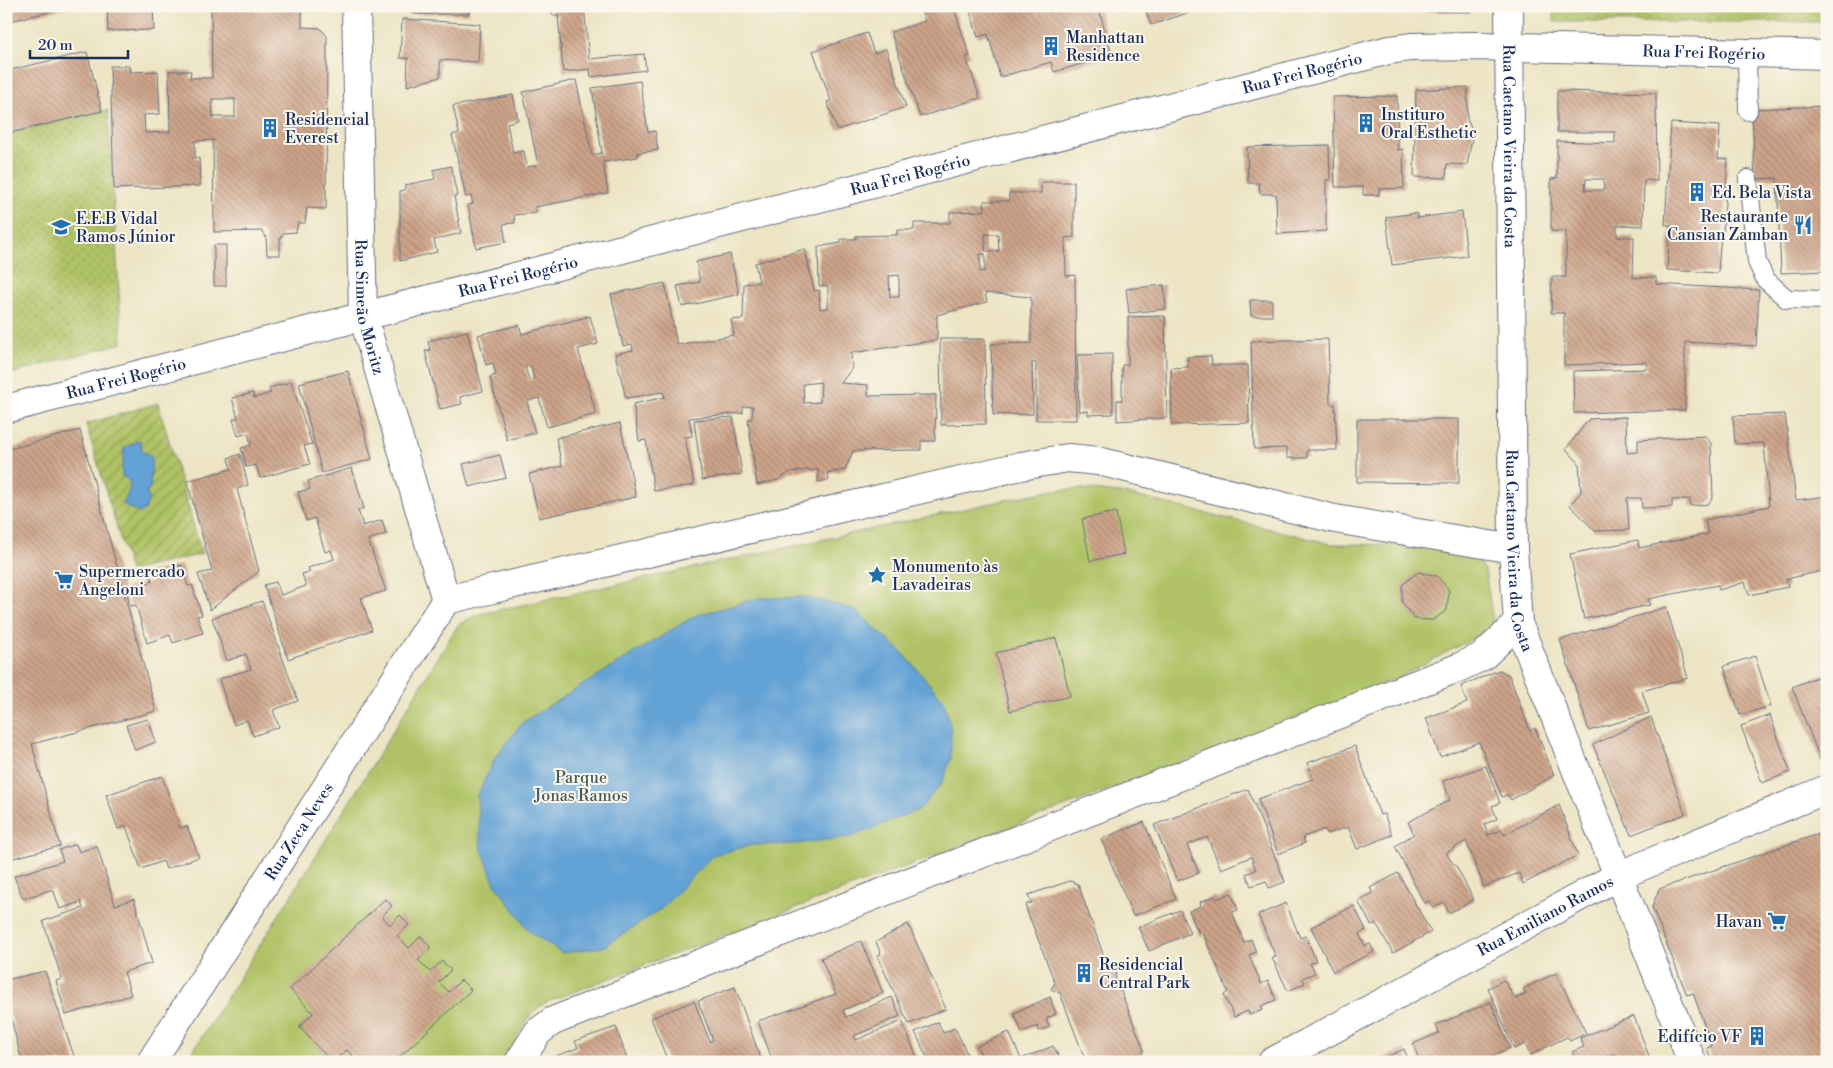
<svg xmlns="http://www.w3.org/2000/svg" width="1833" height="1068" viewBox="0 0 1833 1068" font-family="'Libre Bodoni',serif">
<defs>
<pattern id="grass-dots" width="8" height="8" patternUnits="userSpaceOnUse" patternTransform="scale(1.25)"><rect width="8" height="8" fill="#b0c265"/><path d="M2 2h.1M6 6h.1" fill="none" stroke="#8e9e56" stroke-width="1.8" stroke-linecap="round"/></pattern>
<pattern id="garden-furrows" width="10" height="10" patternUnits="userSpaceOnUse" patternTransform="scale(1.25)"><rect width="10" height="10" fill="#b0c265"/><path d="M-1 1l2-2M0 10L10 0M9 11l2-2" fill="none" stroke="#8e9e56"/></pattern>
<pattern id="building-back-hatch" width="6" height="6" patternUnits="userSpaceOnUse" patternTransform="scale(1.25)"><rect width="6" height="6" fill="#cea489"/><path d="M-1 5l2 2M0 0l6 6M5-1l2 2" fill="none" stroke="#a68673"/></pattern>
</defs>
<rect width="100%" height="100%" fill="#fbf7ec"/>
<filter id="ink" filterUnits="userSpaceOnUse"><feTurbulence type="fractalNoise" baseFrequency=".02" numOctaves="2"/><feDisplacementMap in="SourceGraphic" scale="10" xChannelSelector="R" yChannelSelector="G"/><feConvolveMatrix kernelMatrix="1 2 1 2 8 2 1 2 1" color-interpolation-filters="sRGB"/></filter>
<filter id="wash" filterUnits="userSpaceOnUse"><feTurbulence type="fractalNoise" baseFrequency=".0096" numOctaves="4" result="noise"/><feDisplacementMap in="SourceGraphic" scale="20" xChannelSelector="R" yChannelSelector="G"/><feGaussianBlur stdDeviation="1.12" result="paint"/><feColorMatrix in="noise" values="0 0 0 0 0 0 0 0 0 0 0 0 0 0 0 0 0 1.4 0 .05"/><feComposite in="paint" operator="in"/></filter>
<g filter="url(#wash)">
<rect width="100%" height="100%" fill="#ece4c3"/>
<path fill="url(#grass-dots)" stroke="#667862" d="M1553 6H1827V22H1554Z
M108 110 122 343 6 375V134Z"/>
<path fill="#b0c265" stroke="#667862" d="M1083 489 1127 494 1332 544 1427 545 1475 556 1485 570 1493 621 1491 629 1400 677 1206 753 547 1002C526 1013 516 1040 505 1062H186C278 917 369 772 458 625L476 615 1028 495 1054 490Z"/>
<path fill="url(#garden-furrows)" stroke="#667862" d="M158 403 202 554 130 571 86 424Z"/>
<path fill="#63a2d5" stroke="#3f689a" d="M140 440 142 451 151 456C153 467 149 475 151 486L146 493 149 498 145 510 139 513 123 504 130 488V481L122 476C121 467 124 458 124 448Z
M806 597 854 609 903 653 944 701 951 729V759L942 783 920 809 851 837 793 844 751 845 713 855 660 910 603 947 562 953 530 932 494 882 481 847 477 796 496 756 523 722 694 616 759 598Z"/>
<g id="blocks">
<path fill="url(#building-back-hatch)" fill-rule="evenodd" d="M6 6H70V7L6 22Z
M107 6H153L154 30 108 31Z
M211 6H302V27L320 28 327 36 326 209 307 208 305 223H298L296 232 284 233 280 238V255H267L266 237 262 231 214 232 213 140 195 141V158H199L200 186 114 189 110 66H129L130 72 158 71 160 114 144 115 145 133 170 132 169 71H191L190 78H212ZM212 99H235V117H213Z
M412 6H469V14H412Z
M552 6H584L589 59 644 54 646 70 591 77 590 69 563 72 558 15H552Z
M920 6H953L970 56 966 57 980 98 920 117 891 32 925 21Z
M975 6H1098L1112 55 1054 72 1051 62 1000 77 988 34 978 37 969 8Z
M1144 6H1206V7L1151 25Z
M1411 6H1472V12L1411 11Z
M402 19 480 24 478 62 440 60V77L407 86 408 58H400Z
M867 33 874 53 886 49 906 107 837 130 827 102 831 101 813 51Z
M87 52 102 111 6 134V71Z
M576 80 592 155 602 153 592 88 640 81 648 132 655 131 658 150 637 153 638 157 603 162 608 193 535 207 536 213 514 215 515 223 503 224 506 242 476 248 468 205 473 204 471 196 466 197 452 135 459 133 453 106 513 95 518 120 507 123 513 153 524 151 527 167 538 165 523 92Z
M1468 87 1467 119 1473 133 1467 165 1447 164 1446 178 1414 177 1416 90Z
M1557 91 1656 93 1657 181 1644 180 1643 226 1617 225V237H1634L1633 278 1656 277V284L1759 290 1756 346 1685 342V410L1574 413 1573 371 1647 369V362L1564 365V313H1551L1552 277H1566V231H1551V179L1557 178V141L1615 143V132H1557ZM1586 179H1604V190H1585Z
M1397 96 1398 150 1403 149 1404 188 1379 189V195H1363V187H1335L1333 97Z
M1827 106V271L1781 273 1777 178 1755 179 1752 109Z
M1671 123 1720 126 1718 159H1728L1723 232H1721L1718 273 1667 270 1670 225H1665Z
M1329 145 1330 180H1326V231L1277 234 1276 194H1260L1259 183H1248L1247 147Z
M451 166 457 196H454L461 233 434 240 437 252 400 261V191L405 190V185L435 179 433 170Z
M1041 182H1074V237L1065 238 1066 276 1075 275 1076 420H1036V363L1032 362 1033 414 993 415 991 344 1031 343V297L985 293 987 302 937 315V340L851 353 852 368 841 383 868 385V396L936 395 935 441H921V450L853 451 845 470 827 473 829 480 818 482V470H806L790 472 778 480 757 485 748 420 752 418 753 406 743 407V413L689 418 692 436 685 437 694 485 654 491 646 440 639 441 633 404 665 397 663 392 626 398 615 354 633 350 632 344 623 346 611 294 665 283 677 345 734 335 731 320 743 319 744 284 759 282 755 263 805 249 814 291 819 290 820 309 828 308V286H819L818 247 841 243V239H856V236L897 235V230H914V223H950V212L985 211 984 201H1009V193H1041ZM985 234H998L999 251H985ZM980 254H985V271L980 272ZM899 275V297H890L889 276ZM821 382 820 402 804 403 803 384Z
M1462 212 1467 256 1392 265 1386 217 1417 213V218Z
M214 245H226V286H214Z
M730 254 739 294 682 307 677 286 700 282 696 262Z
M1164 285 1166 309 1129 313 1126 289Z
M1250 300H1272V316H1251Z
M590 316 598 344 578 349 596 414 547 427 539 398 527 401 535 433 507 440 490 377 496 375 493 363 486 365 478 335 519 325 522 334ZM531 366 534 379 529 380 525 367Z
M1165 316 1167 418 1117 421V400H1122V365H1128V317Z
M467 331 483 391 460 397 462 404 440 409 425 351 430 350 428 341Z
M940 339H985L986 424 941 425Z
M1328 339 1330 404H1335L1337 450H1307V458H1287V448L1254 449 1251 341Z
M1112 354 1113 414 1088 415V411H1079L1077 355Z
M1211 356 1212 365H1248L1249 423 1172 425 1171 368 1188 367 1187 357Z
M348 371 372 459 322 473 299 383Z
M291 382 312 444 304 446 310 464 260 478 256 465 246 467 241 448 251 445 248 433 238 436 233 419 238 418 232 398 253 393 254 398 271 393 269 388Z
M1785 414 1796 500 1827 496V570L1786 579 1788 587 1749 595 1745 582 1719 590 1718 585 1648 599 1650 605 1584 619 1570 554 1638 540 1639 548 1708 534 1705 520 1769 506 1764 443 1735 444 1733 416Z
M733 417 742 474 702 480 694 420Z
M1626 417 1627 453 1638 452V440L1705 436 1711 443 1713 498 1708 504 1690 506V499L1672 500V507L1642 508 1641 498H1627L1629 530 1595 531 1570 505 1581 492 1579 463 1566 449 1589 419Z
M1357 419H1459V483L1357 482Z
M620 423 636 497 539 518 529 474 562 466 556 438Z
M80 430 156 711 32 744 60 846 6 860V450Z
M240 454 248 485 237 489 259 571 210 610 198 574 212 571 187 481 231 469 228 458Z
M500 455 506 478 469 487 463 464Z
M352 468 364 508 358 510 363 526 382 520 386 534 368 540 386 591 361 598 372 630 288 659 264 585 276 582 281 595 306 586 302 574 310 572 308 568 334 559 331 550 325 552 315 518 306 521 298 492 310 489 308 481Z
M1116 512 1124 554 1090 561 1082 519Z
M181 565 188 586 192 585 202 615 197 616 203 633 173 643 170 635 147 643 136 605 130 606 126 588 152 582 150 572Z
M1418 572 1437 576 1449 590 1447 610 1433 620 1414 619 1402 602V585Z
M262 601 298 701 273 710 279 727 253 736 247 720 234 725 219 679 251 669 246 654 227 661 212 618Z
M1666 607 1688 678 1642 691 1649 713 1589 731 1560 640Z
M1056 638 1070 696 1010 711 996 653Z
M1755 656 1771 706 1740 715 1724 666Z
M1499 670 1509 675 1530 731 1535 728 1554 775 1511 800 1508 794 1502 797 1479 742 1440 757 1426 718 1467 703 1461 686Z
M1827 673V763L1822 764 1792 687Z
M1770 715 1790 772 1762 783 1741 726Z
M1651 717 1685 814 1631 835 1593 745Z
M148 719 156 742 135 750 126 725Z
M1355 746 1380 815 1384 814 1392 835 1357 849 1348 827 1327 834 1325 829 1303 837 1305 843 1278 854 1258 799 1313 779 1307 763Z
M1486 766 1500 803 1492 806 1497 819 1484 824 1488 835 1502 830 1504 835 1559 805 1578 855 1523 884 1519 873 1484 887 1466 841 1446 853 1454 865 1455 864 1474 900 1449 913 1444 902 1433 908 1429 901 1424 903 1395 846 1414 834 1408 822 1450 800 1443 781Z
M162 776 180 828 187 826 199 857 166 869 163 861 141 869 126 826 118 829 106 795Z
M1248 789 1285 882 1269 888 1266 881 1251 886 1246 874 1256 870 1251 857 1221 869 1207 837 1187 845 1199 873 1177 881 1154 825Z
M1144 822 1176 899 1133 916 1101 839Z
M1827 831V1062H1712L1707 1048 1712 1046 1693 993 1687 995 1652 907 1659 889Z
M76 844 79 852 97 846 115 905 134 899 152 963 124 972 131 995 66 1015 56 981 62 979 43 921 83 908 81 902 60 909 53 889 23 899 14 876 63 861 59 850Z
M1398 873 1431 932 1393 953 1376 923 1371 925 1358 901 1373 893 1370 888Z
M1070 881 1078 884 1108 968 1118 971 1115 976 1144 1050 1139 1059 1131 1062H1086L1060 993 1051 989 1055 983 1026 908 1027 904 1032 903 1028 895Z
M1231 893 1238 910 1232 912 1244 942 1251 939 1256 952 1249 955 1261 984 1268 981 1276 1000 1261 1006 1263 1010 1249 1015 1248 1011 1234 1017 1224 995 1228 992 1203 933 1200 936 1189 911 1201 906 1200 902 1215 896 1217 899Z
M385 899 392 906 382 916 390 925 400 915 409 925 397 936 409 948 421 936 431 948 418 960 430 972 442 961 451 970 439 982 449 992 461 980 471 990 394 1062H359L347 1050 332 1062 299 1027 313 1013 290 989Z
M1286 903 1300 938 1306 936 1316 961 1310 963 1315 973 1302 978 1305 983 1288 991 1272 958 1276 957 1258 915Z
M1354 906 1366 930 1359 934 1365 946 1370 944 1374 952 1333 972 1311 927Z
M1180 910 1190 933 1149 951 1138 927Z
M908 924 946 1009 909 1024 877 956 881 954 876 942Z
M861 941 883 993 843 1010 846 1017 892 997 900 1016 854 1036 856 1040 902 1021 919 1062H773L758 1021 836 994 821 958Z
M45 971 76 1062H22L6 998V980Z
M1556 973 1586 1033 1570 1041 1567 1037 1530 1055 1525 1044 1514 1049 1488 988 1504 980 1515 999 1526 994 1523 989Z
M735 987 762 1062H668L651 1018 694 1001 710 1042 713 1040 698 1001Z
M1050 997 1056 1014 1046 1019 1049 1027 1039 1031 1037 1026 1022 1032 1014 1013Z
M1491 1002 1510 1048 1493 1055 1496 1062H1420L1413 1044 1439 1033 1436 1025Z
M1634 1016 1651 1062H1618L1615 1054 1596 1062H1576L1572 1052 1584 1047 1580 1038Z
M938 1022 943 1033 955 1028 971 1062H929L915 1032Z
M616 1027 628 1062H558L556 1056 578 1048 575 1041Z
M1009 1032 1021 1059 1053 1046 1062 1062H984L977 1046Z
M1404 1049 1409 1062H1375Z"/>
</g>
</g>
<g filter="url(#ink)">
<use href="#blocks" fill-opacity="0" stroke="#646e81" stroke-width="1"/>
<g fill="none" stroke-linecap="round" stroke-linejoin="round">
<g stroke="#646e81" stroke-width="20">
<path id="service" d="M1747 54 1748 111
M1748 179 1757 262 1765 279 1787 299 1827 300"/>
</g>
<g stroke="#646e81" stroke-width="30">
<g id="minor">
<path id="s1" d="M356 6 363 316 446 600"/>
<path d="M446 600 1021 466 1068 458 1098 461 1335 519 1513 549"/>
<path id="s2" d="M151 1062 446 600"/>
<path d="M519 1062 538 1032 553 1021 1460 667 1483 656 1518 623"/>
</g>
</g>
<g stroke="#646e81" stroke-width="30">
<path id="tertiary" d="M1618 876 1827 789"/>
</g>
<g stroke="#646e81" stroke-width="30">
<g id="secondary">
<path id="s3" d="M1509 6 1513 549 1518 623 1692 1062"/>
<path id="s4" d="M6 409 1389 50 1411 47 1477 46 1827 55"/>
<path id="s5" d="M1272 1062 1618 876"/>
</g>
</g>
<use href="#service" stroke="#fff" stroke-width="18"/>
<use href="#minor" stroke="#fff" stroke-width="28"/>
<use href="#tertiary" stroke="#fff" stroke-width="28"/>
<use href="#secondary" stroke="#fff" stroke-width="28"/>
</g>
</g>
<defs>
<g id="building-bare" transform="scale(1.5)"><path d="M-4-6H4V6H1V3H-1V6H-4ZM-2.5-4.3h1.7v1.8h-1.7ZM.8-4.3h1.7v1.8H.8ZM-2.5-1h1.7V.8h-1.7ZM.8-1h1.7V.8H.8Z" fill="#1f6fb2" stroke="#fbf7ec" stroke-width="2.5" paint-order="stroke"/></g>
<g id="restaurant-bare" transform="scale(1.5)"><path d="M-5-6h1v4h1v-4h1v4h1v-4h1v5L-1.5 .5V6h-2V.5L-5-1ZM5-6V6H3V1.5H1.5Q1.5-4 5-6Z" fill="#1f6fb2" stroke="#fbf7ec" stroke-width="2.5" paint-order="stroke"/></g>
<g id="school-bare" transform="scale(1.5)"><path d="M0-5L7-2L0 1L-7-2ZM-4 1L0 2.5L4 1V4Q0 6-4 4Z" fill="#1f6fb2" stroke="#fbf7ec" stroke-width="2.5" paint-order="stroke"/></g>
<g id="sight-bare" transform="scale(1.5)"><path d="M0-6L1.8-2.2L6-1.7L2.9 1.2L3.7 5.4L0 3.3L-3.7 5.4L-2.9 1.2L-6-1.7L-1.8-2.2Z" fill="#1f6fb2" stroke="#fbf7ec" stroke-width="2.5" paint-order="stroke"/></g>
<g id="supermarket-bare" transform="scale(1.5)"><path d="M-6-5.5h2.5l.6 2H6L4.5 2H-2.5L-4.4-4H-6ZM-1.5 3.2a1.3 1.3 0 1 0 .1 0ZM3 3.2a1.3 1.3 0 1 0 .1 0Z" fill="#1f6fb2" stroke="#fbf7ec" stroke-width="2.5" paint-order="stroke"/></g>
</defs>
<g fill-rule="evenodd">
<use href="#building-bare" x="1051" y="46"/>
<use href="#building-bare" x="1366" y="123"/>
<use href="#building-bare" x="270" y="128"/>
<use href="#building-bare" x="1697" y="192"/>
<use href="#restaurant-bare" x="1803" y="225"/>
<use href="#school-bare" x="61" y="227"/>
<use href="#sight-bare" x="877" y="575"/>
<use href="#supermarket-bare" x="64" y="580"/>
<use href="#supermarket-bare" x="1777" y="921"/>
<use href="#building-bare" x="1084" y="973"/>
<use href="#building-bare" x="1757" y="1036"/>
</g>
<g text-anchor="middle" stroke-width="4" stroke-linejoin="round" paint-order="stroke">
<g font-size="16" fill="#1b2f5e" stroke="#fbf7ec" text-anchor="start">
<text x="1066" y="43">Manhattan<tspan x="1066" dy="18">Residence</tspan></text>
<text x="1381" y="120">Instituro<tspan x="1381" dy="18">Oral Esthetic</tspan></text>
<text x="285" y="125">Residencial<tspan x="285" dy="18">Everest</tspan></text>
<text x="1712" y="198">Ed. Bela Vista</text>
<text x="1788" y="222" text-anchor="end">Restaurante<tspan x="1788" dy="18">Cansian Zamban</tspan></text>
<text x="76" y="224">E.E.B Vidal<tspan x="76" dy="18">Ramos Júnior</tspan></text>
<text x="892" y="572">Monumento às<tspan x="892" dy="18">Lavadeiras</tspan></text>
<text x="79" y="577">Supermercado<tspan x="79" dy="18">Angeloni</tspan></text>
<text x="1762" y="927" text-anchor="end">Havan</text>
<text x="1099" y="970">Residencial<tspan x="1099" dy="18">Central Park</tspan></text>
<text x="1742" y="1042" text-anchor="end">Edifício VF</text>
</g>
<g font-size="16" fill="#1b2f5e" stroke="#fbf7ec">
<text dy="6" stroke="none"><textPath href="#s4" startOffset="1744">Rua Frei Rogério</textPath></text>
<text dy="6" stroke="none"><textPath href="#s4" startOffset="1339">Rua Frei Rogério</textPath></text>
<text dy="6" stroke="none"><textPath href="#s3" startOffset="140">Rua Caetano Vieira da Costa</textPath></text>
<text dy="6" stroke="none"><textPath href="#s4" startOffset="934">Rua Frei Rogério</textPath></text>
<text dy="6" stroke="none"><textPath href="#s4" startOffset="529">Rua Frei Rogério</textPath></text>
<text dy="6" stroke="none"><textPath href="#s1" startOffset="302">Rua Simeão Moritz</textPath></text>
<text dy="6" stroke="none"><textPath href="#s4" startOffset="124">Rua Frei Rogério</textPath></text>
<text dy="6" stroke="none"><textPath href="#s3" startOffset="545">Rua Caetano Vieira da Costa</textPath></text>
<text dy="6" stroke="none"><textPath href="#s2" startOffset="274">Rua Zeca Neves</textPath></text>
<text dy="6" stroke="none"><textPath href="#s5" startOffset="310">Rua Emiliano Ramos</textPath></text>
</g>
<g font-size="16" fill="#485b60" stroke="#fbf7ec">
<text x="581" y="783">Parque<tspan x="581" dy="18">Jonas Ramos</tspan></text>
</g>
</g>
<rect width="1833" height="1068" fill="none" stroke="#fbf7ec" stroke-width="25"/>
<path d="M30 50v8h98v-8" fill="none" stroke="#1b2f5e" stroke-width="2.5"/>
<text x="38" y="50" font-size="15" fill="#1b2f5e" stroke="#fbf7ec" stroke-width="4" paint-order="stroke">20 m</text>
</svg>
